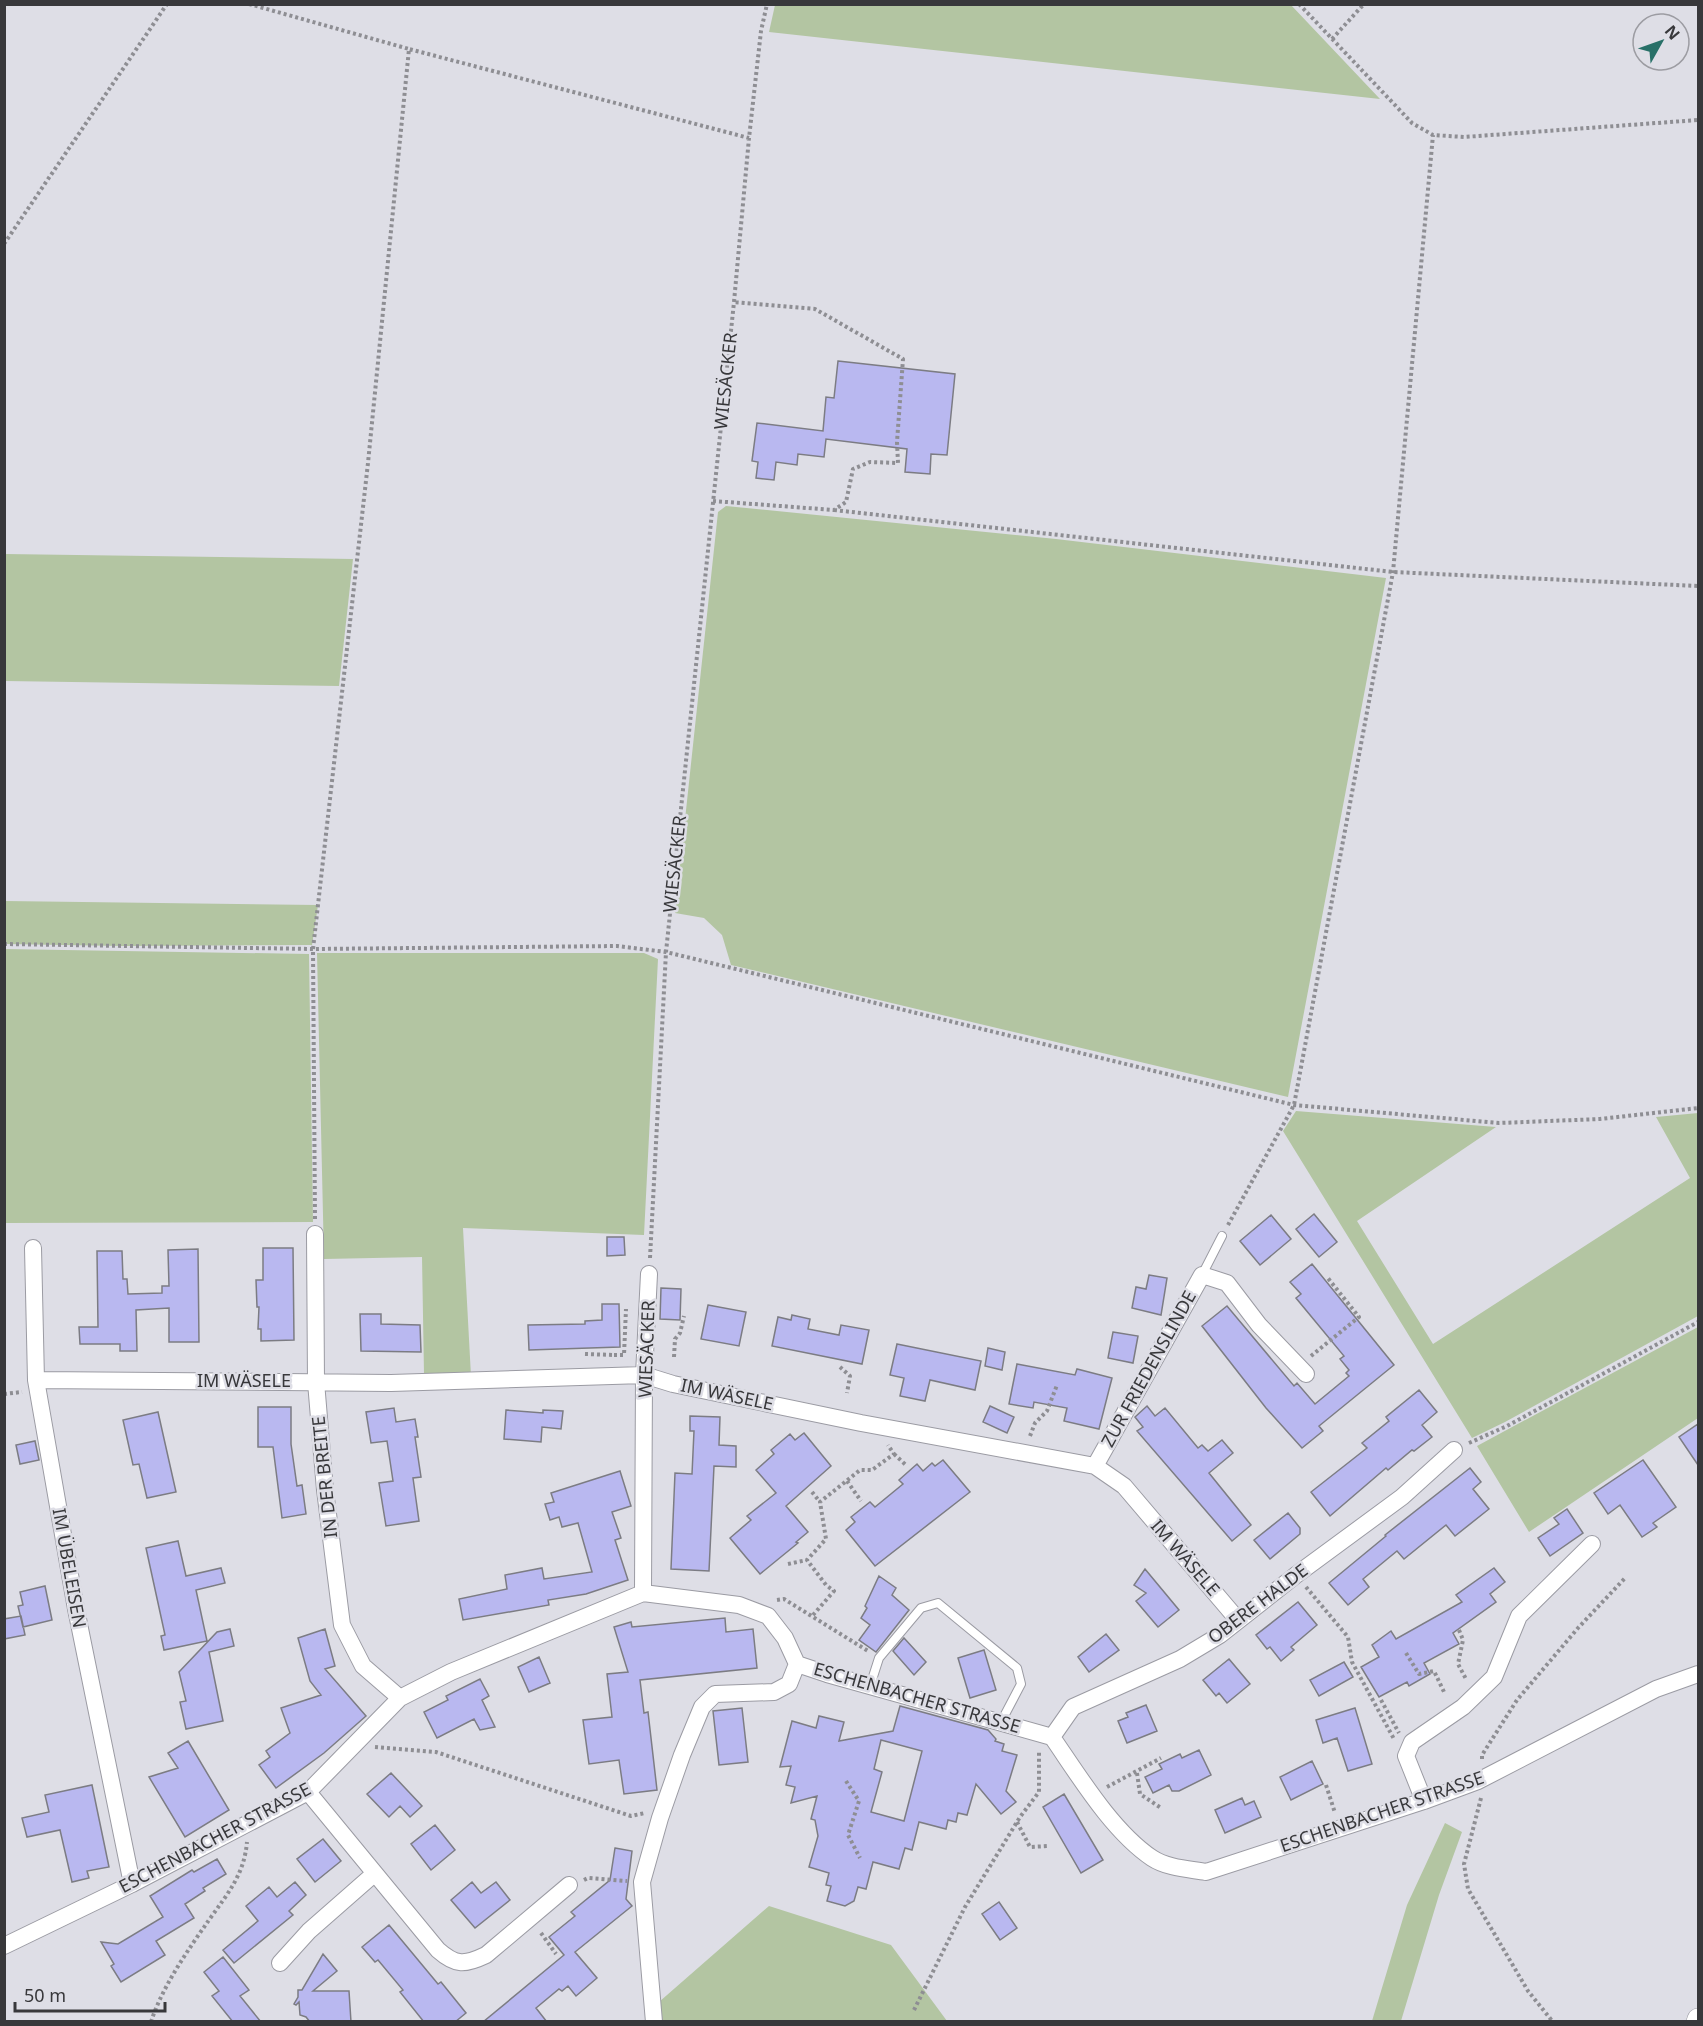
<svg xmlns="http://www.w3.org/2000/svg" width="1703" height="2026" viewBox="0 0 1703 2026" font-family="'Noto Sans',sans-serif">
<rect width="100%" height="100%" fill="#dedee6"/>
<path fill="#b3c5a2" d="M775 5H1291L1380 99 769 32Z
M726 506 1056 539 1386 578 1288 1097 731 965 722 935 704 918 675 913 718 512Z
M5 554 353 559 339 686 5 681Z
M5 901 318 905 312 945 122 946 5 944Z
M5 949 309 954 313 1222 5 1223Z
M317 953H644L658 959 644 1235 463 1228 471 1376 424 1374 422 1257 324 1259Z
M1296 1111 1496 1127 1357 1221 1433 1344 1690 1178 1656 1117 1698 1113V1316L1505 1422 1472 1438 1283 1131Z
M1698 1327V1418L1529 1532 1477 1446Z
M1445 1823 1462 1832 1439 1895 1401 2021H1372L1407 1905Z
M769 1906 891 1945 947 2021H661L659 2002Z"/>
<path fill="#b9b8f0" stroke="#7c7c83" stroke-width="1.5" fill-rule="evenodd" d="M838 361 955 374 947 455 931 454 930 474 905 472 907 449 826 439 824 457 798 454 797 465 776 462 774 480 756 478 758 462 752 461 757 423 823 431 826 397 834 398Z
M1314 1214 1337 1242 1319 1257 1296 1229Z
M1271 1215 1291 1239 1260 1265 1240 1241Z
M607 1237H624L625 1255 607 1256Z
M263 1248H293L294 1340 261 1341V1329H258L259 1307H257L256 1280H263Z
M198 1249 199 1342H169V1308L136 1310 137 1351H120V1344H80L79 1327H98L97 1251H122L123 1279H127L128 1294 162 1293V1286H169L168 1250Z
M1312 1264 1394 1365 1319 1426 1323 1431 1302 1448 1266 1408 1202 1326 1227 1306 1294 1386 1297 1383 1315 1404 1349 1376 1346 1373 1349 1370 1340 1359 1344 1356 1296 1298 1301 1294 1290 1282Z
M1149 1275 1167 1278 1161 1315 1132 1308 1136 1287 1146 1289Z
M661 1288 681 1289 680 1320 660 1319Z
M602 1304H619L620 1347 529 1350 528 1325 585 1324V1321L602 1320Z
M708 1305 746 1312 739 1346 701 1339Z
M360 1314H381V1324L420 1325 421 1352 361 1351Z
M792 1315 810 1319 808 1329 839 1335 841 1325 869 1330 862 1364 772 1346 778 1317 791 1320Z
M1113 1332 1138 1336 1133 1363 1108 1358Z
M897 1344 981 1361 975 1390 930 1380 925 1401 900 1396 904 1378 890 1375Z
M988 1348 1005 1352 1002 1370 985 1366Z
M1017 1364 1075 1375 1077 1369 1112 1378 1099 1429 1064 1421 1067 1408 1034 1402 1033 1408 1009 1404Z
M1419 1390 1437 1412 1422 1425 1432 1437 1414 1451 1412 1450 1388 1470 1386 1468 1330 1516 1311 1492 1367 1448 1362 1443 1389 1421 1386 1417Z
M990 1406 1014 1417 1007 1433 983 1422Z
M1147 1406 1155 1416 1165 1408 1198 1448 1202 1445 1208 1451 1222 1440 1233 1453 1209 1473 1251 1525 1232 1541 1137 1431 1143 1427 1135 1417Z
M258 1407H291V1444L297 1486 302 1485 306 1514 282 1518 273 1447H258Z
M394 1408 396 1422 415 1419 418 1437H415L421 1477 413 1478 419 1521 386 1526 379 1483 393 1481 387 1441 371 1443 366 1412Z
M506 1410 543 1413V1410L563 1411 561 1429 542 1427 541 1442 504 1439Z
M158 1412 176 1492 147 1498 139 1464 133 1465 123 1420Z
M690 1416 720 1417 719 1445 736 1446V1467L714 1466 709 1571 671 1569 675 1473 692 1474 694 1431H690Z
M1698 1424V1465L1679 1437Z
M804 1433 831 1466 786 1506 808 1532 796 1542 798 1543 760 1574 730 1538 751 1520 747 1516 776 1493 756 1470 774 1454 771 1450 790 1434 795 1440Z
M35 1441 39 1460 20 1464 16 1445Z
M943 1460 970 1492 875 1566 846 1530 855 1522 851 1517 870 1502 875 1507 903 1484 899 1480 917 1464 923 1471 932 1463 935 1466Z
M1643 1460 1676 1507 1653 1523 1657 1527 1642 1537 1620 1505 1608 1514 1594 1493Z
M1470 1468 1481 1482 1473 1489 1489 1509 1455 1536 1446 1525 1404 1559 1397 1551 1363 1579 1369 1587 1348 1605 1329 1583 1386 1536 1385 1535Z
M620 1471 631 1506 612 1512 621 1538 615 1540 628 1580 586 1594 548 1600 549 1605 463 1620 459 1599 507 1589 505 1575 542 1568 544 1579 592 1572 578 1523 562 1527 559 1517 550 1520 545 1504 554 1502 551 1493Z
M1567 1509 1583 1533 1550 1556 1538 1538 1559 1524 1554 1518Z
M1288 1513 1300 1528V1534L1270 1559 1254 1540Z
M178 1541 186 1576 221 1568 225 1583 196 1590 207 1641 164 1650 161 1636 165 1635 146 1548Z
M1494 1568 1505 1582 1490 1594 1496 1602 1453 1633 1459 1644 1424 1663 1430 1674 1409 1686 1407 1682 1379 1697 1361 1667 1379 1657 1372 1645 1391 1631 1396 1639 1462 1602 1456 1595Z
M1145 1569 1179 1610 1158 1627 1136 1601 1146 1593 1134 1585Z
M879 1576 896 1588 892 1595 909 1610 876 1652 859 1640 870 1625 861 1618 867 1608 865 1606Z
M45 1586 52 1620 23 1627 18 1606 23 1605 20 1592Z
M1298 1602 1317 1625 1291 1647 1294 1650 1281 1661 1270 1647 1267 1649 1256 1635Z
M21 1616 25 1635 4 1639V1619Z
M725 1618 726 1632 753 1629 757 1668 640 1680 644 1713 648 1712 657 1790 624 1794 619 1760 589 1764 583 1720 612 1717 607 1674 628 1672 614 1627 631 1622 632 1627Z
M230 1629 234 1646 209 1652 223 1721 186 1729 180 1702 186 1701 179 1672 217 1632Z
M325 1629 335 1666 325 1669 366 1716 324 1753 276 1788 259 1765 270 1757 266 1751 290 1733 281 1708 321 1695 310 1681 298 1638Z
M1106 1634 1119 1650 1089 1672 1078 1657Z
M904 1638 926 1662 914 1675 893 1651Z
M984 1650 996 1690 970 1698 958 1658Z
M539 1657 550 1683 529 1692 518 1667Z
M1229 1659 1250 1684 1227 1703 1219 1693 1216 1696 1203 1680Z
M1344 1662 1353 1677 1319 1696 1310 1680Z
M480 1679 489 1696 482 1700 495 1727 480 1730 474 1719 437 1738 424 1712 448 1700 446 1696Z
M1146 1705 1157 1731 1127 1743 1118 1721 1128 1717 1126 1713Z
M900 1706 988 1730 996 1739 995 1741 1004 1744 1002 1751 1017 1755 1006 1791 1016 1802 1001 1814 976 1784 967 1815 958 1813 956 1822 948 1820 946 1829 919 1822 912 1850 905 1848 899 1869 873 1862 866 1889 858 1887 854 1901 845 1906 827 1901 831 1886 826 1885 829 1873 809 1867 818 1836 815 1820 811 1819 817 1796 791 1803 795 1787 786 1785 791 1766 780 1767 792 1721 816 1728 819 1716 844 1722 839 1741 893 1731ZM881 1740 922 1751 904 1821 871 1812 882 1772 874 1769Z
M742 1708 748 1762 719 1765 713 1711Z
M1355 1708 1372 1764 1348 1771 1337 1738 1323 1743 1316 1720Z
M188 1741 229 1810 185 1837 149 1777 178 1768 168 1753Z
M1199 1750 1211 1775 1179 1791H1172L1169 1785 1153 1793 1145 1777 1162 1769 1159 1764 1180 1754 1182 1758Z
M1312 1761 1323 1784 1291 1800 1280 1777Z
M391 1773 422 1806 410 1817 400 1806 389 1817 367 1794Z
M92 1785 109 1867 87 1871 89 1878 72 1882 60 1830 27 1837 22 1818 49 1812 45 1795Z
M1064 1794 1103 1860 1081 1873 1043 1807Z
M1242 1798 1245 1805 1254 1801 1261 1817 1225 1833 1215 1810Z
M435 1825 455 1850 431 1870 411 1844Z
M323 1839 341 1861 315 1882 297 1859Z
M615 1848 632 1851 626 1899 632 1906 575 1952 597 1978 576 1996 568 1986 562 1991 559 1989 536 2008 547 2022H483L564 1955 549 1937 575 1916 571 1912 610 1880Z
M217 1859 226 1874 203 1888 205 1891 185 1904 194 1918 156 1941 165 1955 121 1982 111 1966 114 1964 101 1942 118 1944 163 1917 150 1896 192 1870 194 1872Z
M295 1882 306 1895 289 1911 293 1915 234 1963 223 1950 258 1921 246 1906 269 1887 277 1897Z
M472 1882 481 1893 496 1882 510 1900 475 1928 451 1900Z
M999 1902 1017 1928 1000 1940 982 1914Z
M389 1925 438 1984 441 1982 466 2013 455 2022H424L400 1992 403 1990 378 1960 375 1962 362 1947Z
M323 1954 337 1971 313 1991H349L351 2022H310L306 2017 300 2015 299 2002 296 2005 294 2004 298 1997V1990H302Z
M223 1957 249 1990 240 1996 261 2022H233L212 1996 219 1991 204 1972Z"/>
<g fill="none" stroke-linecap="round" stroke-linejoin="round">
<g stroke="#9b9ba3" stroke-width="10">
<path id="service" d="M1202 1275 1222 1236
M870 1686 879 1658 921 1608 938 1603 1017 1668 1021 1684 1001 1722"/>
</g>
<g stroke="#9b9ba3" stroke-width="18">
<path id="minor" d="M315 1234 316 1382 325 1490 342 1625 363 1666 400 1698
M33 1248 36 1380 76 1609 132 1884
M36 1380 391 1383 644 1375 673 1384 861 1423 1095 1466 1124 1486 1238 1620
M1095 1466 1202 1275 1227 1283 1259 1325 1306 1374
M643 1593 644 1375 649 1274
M1052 1737 1073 1707 1180 1659 1220 1635 1296 1575 1402 1497 1454 1450
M308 1792 438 1950C456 1966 465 1965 486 1955L569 1885
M1424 1801 1406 1756 1412 1742 1463 1707 1494 1677 1519 1616 1592 1544
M4 1946 132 1884 308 1792 400 1698 451 1672 643 1593 739 1605 768 1616 785 1638 797 1664 827 1674 1052 1737C1079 1776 1112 1831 1152 1858 1167 1868 1189 1869 1206 1872L1424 1801 1478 1781 1656 1689 1698 1674
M280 1963 309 1931 374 1874
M654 2022 642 1882 660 1818 682 1755 702 1707 715 1694 774 1692 789 1684 797 1664"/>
</g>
<g stroke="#9b9ba3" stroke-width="22">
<path id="tertiary" d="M1697 2022 1698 2019"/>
</g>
<path stroke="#8e8e93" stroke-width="4" stroke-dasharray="3 3" stroke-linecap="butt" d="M249 4 409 49
M1299 4 1412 123 1433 135 1464 137 1698 120
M1332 39 1364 4
M4 244 167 4
M713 501 834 510 846 502 853 469 870 462 898 463 897 442 903 359 815 309 734 302
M834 510 1393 572 1698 586
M4 944 313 949 617 946 666 952 1294 1105 1499 1123 1600 1119 1698 1108
M315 1219 313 949 368 463 409 49 749 138
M1228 1225 1294 1105 1393 572 1433 135
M650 1258 666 952 734 302 749 138 761 31 767 4
M585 1354 614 1355
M614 1355H624L626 1309
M1311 1356 1359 1317 1327 1277
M674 1357 675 1339 680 1333 684 1316
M840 1367 850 1376 847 1393
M4 1394 22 1392
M1030 1436 1035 1423 1047 1411 1057 1385
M1469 1443 1507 1426 1698 1322
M894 1454 907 1466
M847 1481 861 1501
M812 1492 820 1502
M788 1564 807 1560
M1306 1587 1348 1637 1352 1662 1394 1739
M777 1600 784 1599 868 1651
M813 1615 834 1591 826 1585 807 1560 826 1539 820 1502 860 1470H872L894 1454 888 1445
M1459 1630 1463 1640 1458 1664 1466 1679
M1406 1653 1419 1674 1434 1671 1445 1694
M1381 1700 1399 1733
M375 1747 436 1752 631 1816 645 1813
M1482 1759V1755L1517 1700 1578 1628 1626 1577
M1137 1773 1140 1794 1161 1808
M846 1781 859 1801 848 1835 860 1858
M1326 1785 1335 1813
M1107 1787 1161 1758
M1481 1798 1464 1864 1468 1889 1528 1991 1553 2022
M1017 1822 1030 1847 1048 1846
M584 1880 588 1878 627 1881
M541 1933 556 1954
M914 2010 965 1907 1020 1817 1039 1792V1750
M151 2022C162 1987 188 1950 209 1920 228 1893 244 1875 247 1842"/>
<use href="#service" stroke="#fff" stroke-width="8"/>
<use href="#minor" stroke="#fff" stroke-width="16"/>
<use href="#tertiary" stroke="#fff" stroke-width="21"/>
</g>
<g text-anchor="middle" stroke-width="5" stroke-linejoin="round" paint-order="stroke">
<g font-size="18" fill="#38383b" stroke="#dedee6">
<text transform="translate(726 381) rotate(-84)" y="6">WIESÄCKER</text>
<text transform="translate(675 864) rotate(-84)" y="6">WIESÄCKER</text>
<text transform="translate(647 1349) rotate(-88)" y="6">WIESÄCKER</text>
<text transform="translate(1149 1369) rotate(-61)" y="6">ZUR FRIEDENSLINDE</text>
<text x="244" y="1387">IM WÄSELE</text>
<text transform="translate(727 1395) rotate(12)" y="6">IM WÄSELE</text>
<text transform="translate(325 1477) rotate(-96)" y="6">IN DER BREITE</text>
<text transform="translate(1185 1558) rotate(49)" y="6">IM WÄSELE</text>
<text transform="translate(69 1568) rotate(80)" y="6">IM ÜBELEISEN</text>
<text transform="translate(1258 1604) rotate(-37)" y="6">OBERE HALDE</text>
<text transform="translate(917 1698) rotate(16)" y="6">ESCHENBACHER STRASSE</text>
<text transform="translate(1382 1812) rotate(-19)" y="6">ESCHENBACHER STRASSE</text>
<text transform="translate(215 1838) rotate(-28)" y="6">ESCHENBACHER STRASSE</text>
</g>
</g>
<rect width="1703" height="2026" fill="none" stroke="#38383b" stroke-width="12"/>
<g transform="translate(1661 42) rotate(50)"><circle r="28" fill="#dedee6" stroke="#9c9ca2" stroke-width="1.5"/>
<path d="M0-4.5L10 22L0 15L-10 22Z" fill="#287068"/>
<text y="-9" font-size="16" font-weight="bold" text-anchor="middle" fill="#38383b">N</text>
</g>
<path d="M15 2002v9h150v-9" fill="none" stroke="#38383b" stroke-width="3"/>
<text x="24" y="2002" font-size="18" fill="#38383b" stroke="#dedee6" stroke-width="4.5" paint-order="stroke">50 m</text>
</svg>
